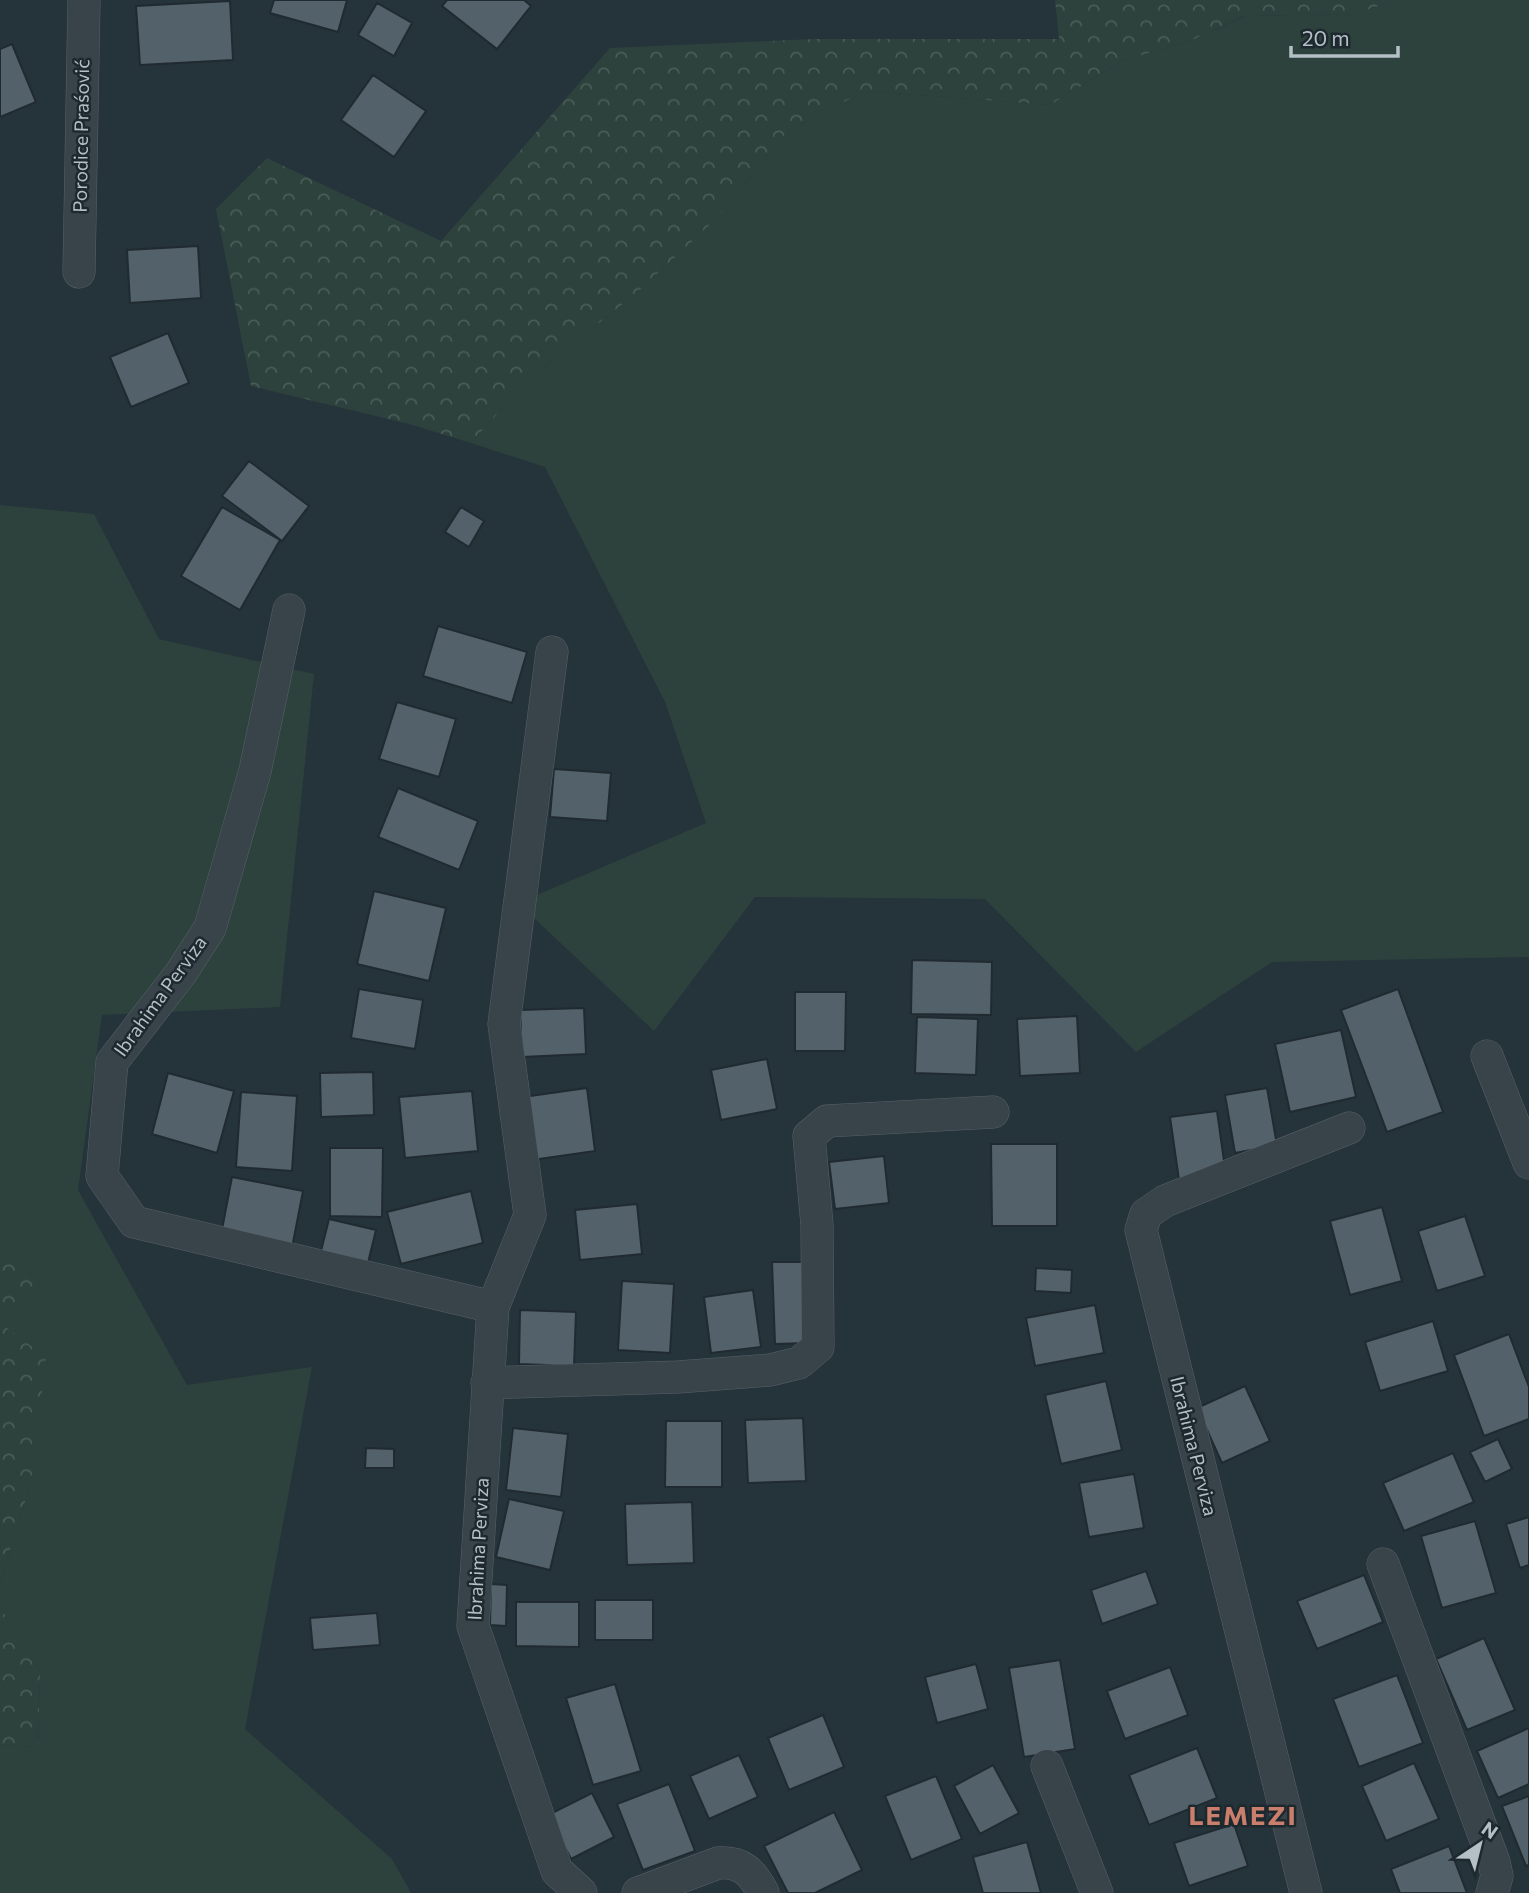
<svg xmlns="http://www.w3.org/2000/svg" width="1529" height="1893" viewBox="0 0 1529 1893" font-family="Commissioner,sans-serif">
<defs>
<pattern id="forest-crowns" width="20" height="18" patternUnits="userSpaceOnUse" patternTransform="scale(1.75)"><rect width="20" height="18" fill="#2d423d"/><path d="M2 6a3 3 0 1 1 6 0M12 15a3 3 0 1 1 6 0" fill="none" stroke="#495c58"/></pattern>
</defs>
<rect width="100%" height="100%" fill="#25333a"/>
<path fill="#2d423d" d="M1396 0H1529V957L1272 962 1136 1052 985 899 755 897 654 1031 518 903 706 823 665 702 545 467 471 443 531 377 638 292 714 221 787 132 865 91 1050 105 1122 61 1190 41 1245 16 1355 14Z
M0 505 94 514 159 639 314 674 280 1007 102 1015 78 1190 187 1385 312 1367 245 1729 392 1859 411 1893H0V1745L38 1747 40 1672 0 1607V1582L31 1483 4 1326 43 1287 0 1247Z"/>
<path fill="url(#forest-crowns)" d="M1055 0H1396L1355 14 1244 16 1190 41 1122 61 1050 105 865 91 787 132 714 221 638 292 531 377 471 443 409 424 251 386 216 209 267 158 441 241 610 48 815 39H1059Z
M0 1247 43 1287 4 1326 46 1357 31 1483 0 1582Z
M0 1607 40 1672 38 1747 0 1745Z"/>
<path fill="#53626a" stroke="#202b31" stroke-width="2" d="M274 0H347L338 32 270 13Z
M447 0H524L531 6 497 49 442 6Z
M230 1 233 60 140 65 136 6Z
M377 3 412 23 394 56 358 35Z
M12 44 36 102 0 117V49Z
M373 75 426 111 394 157 341 120Z
M198 246 201 298 130 303 127 250Z
M168 333 189 383 131 407 110 357Z
M249 461 309 506 282 541 222 496Z
M222 507 280 540 240 610 181 576Z
M461 507 484 521 469 547 445 532Z
M438 626 527 652 512 703 423 676Z
M397 702 456 719 439 777 379 759Z
M554 769 611 773 607 821 550 817Z
M398 788 478 821 459 870 378 837Z
M374 891 446 908 429 981 357 964Z
M912 960 992 962 991 1015 911 1014Z
M359 989 423 1000 415 1049 351 1038Z
M1398 989 1443 1112 1387 1132 1341 1010Z
M795 992H846L845 1051H795Z
M584 1008 586 1054 522 1057 520 1010Z
M1077 1016 1080 1073 1020 1076 1017 1019Z
M917 1017 978 1019 976 1075 915 1073Z
M1341 1030 1356 1097 1290 1112 1275 1044Z
M767 1059 777 1109 721 1120 711 1070Z
M373 1072 374 1115 321 1117 320 1073Z
M168 1073 234 1091 217 1153 152 1134Z
M587 1088 595 1151 532 1160 523 1097Z
M1267 1088 1277 1145 1235 1153 1225 1095Z
M472 1091 478 1151 405 1158 399 1097Z
M241 1092 297 1096 292 1171 236 1167Z
M1217 1111 1226 1175 1179 1180 1170 1117Z
M991 1144H1057V1226H992Z
M330 1148H383L382 1217 330 1216Z
M884 1156 889 1203 835 1209 829 1162Z
M232 1177 303 1191 291 1253 220 1240Z
M471 1191 483 1243 401 1264 387 1212Z
M637 1204 642 1254 580 1260 575 1210Z
M1382 1207 1402 1281 1350 1295 1330 1221Z
M1465 1216 1485 1276 1437 1291 1418 1231Z
M329 1219 376 1230 365 1275 318 1263Z
M772 1262H805L808 1343 775 1344Z
M1036 1268 1072 1270 1071 1293 1035 1291Z
M622 1281 674 1284 670 1353 618 1350Z
M753 1290 761 1347 711 1353 704 1297Z
M1095 1305 1104 1353 1035 1366 1026 1318Z
M520 1310 576 1312 574 1366 519 1364Z
M1433 1321 1448 1371 1380 1391 1365 1342Z
M1509 1334 1529 1387V1419L1484 1436 1454 1355Z
M1106 1381 1122 1450 1061 1464 1045 1395Z
M1245 1386 1270 1441 1222 1463 1197 1408Z
M803 1418 806 1481 748 1483 745 1420Z
M666 1421H722V1487H665Z
M513 1428 568 1434 561 1497 506 1490Z
M1498 1439 1512 1469 1485 1482 1470 1452Z
M366 1448 394 1449V1468H365Z
M1453 1453 1474 1502 1404 1531 1383 1483Z
M1134 1474 1144 1528 1089 1537 1079 1483Z
M509 1499 564 1511 550 1570 496 1557Z
M692 1502 694 1563 627 1565 625 1504Z
M1529 1517V1565L1520 1568 1506 1524Z
M1475 1521 1496 1593 1442 1608 1421 1536Z
M1146 1571 1158 1604 1102 1624 1091 1590Z
M1364 1575 1383 1622 1317 1649 1297 1601Z
M491 1584 507 1585 506 1626 490 1625Z
M595 1600H653V1640H595Z
M516 1602H579V1647L516 1646Z
M377 1613 380 1645 313 1650 310 1618Z
M1484 1638 1515 1710 1467 1730 1436 1659Z
M1060 1660 1075 1749 1024 1757 1009 1668Z
M976 1664 988 1709 937 1723 925 1677Z
M1170 1667 1188 1715 1125 1739 1107 1691Z
M1397 1675 1423 1743 1359 1767 1333 1699Z
M615 1684 641 1771 593 1785 566 1698Z
M823 1715 844 1767 789 1790 768 1738Z
M1529 1728V1784L1498 1798 1477 1751Z
M1197 1748 1217 1798 1149 1825 1129 1775Z
M739 1755 758 1797 709 1819 690 1776Z
M1414 1763 1439 1819 1386 1841 1362 1786Z
M993 1765 1019 1813 980 1834 954 1786Z
M936 1776 962 1839 911 1860 885 1796Z
M669 1784 695 1851 643 1870 617 1804Z
M592 1793 614 1837 571 1859 548 1815Z
M1529 1796V1865L1526 1866 1502 1806Z
M834 1812 862 1870 815 1893H788L764 1846Z
M1234 1824 1248 1866 1189 1886 1174 1843Z
M1027 1842 1041 1893H983L973 1857Z
M1449 1846 1467 1893H1400L1391 1869Z"/>
<g fill="none" stroke-linecap="round" stroke-linejoin="round">
<g stroke="#576268" stroke-width="33">
<path id="street" d="M79 272 84 0
M289 610 255 771 210 928 181 973 112 1062 102 1176 134 1222 493 1307
M552 652 504 1024 530 1215 493 1307 473 1626 557 1871 581 1893
M1487 1056 1529 1163
M487 1383 678 1377 770 1370 799 1363 818 1347 817 1225 809 1136 827 1121 993 1112
M1383 1564 1494 1862 1497 1876 1492 1893
M1047 1766 1097 1893
M638 1893 718 1863C742 1861 753 1873 763 1893
M1306 1893 1141 1230 1146 1214 1165 1201 1349 1128"/>
</g>
<use href="#street" stroke="#39444a" stroke-width="32"/>
</g>
<g text-anchor="middle" stroke-width="5" stroke-linejoin="round" paint-order="stroke">
<g font-size="19" fill="#b4bfc6" stroke="#1e292f">
<text transform="translate(81 136) rotate(-89)" y="7">Porodice Praśović</text>
<text transform="translate(160 996) rotate(-54)" y="7">Ibrahima Perviza</text>
<text transform="translate(1194 1446) rotate(76)" y="7">Ibrahima Perviza</text>
<text transform="translate(478 1549) rotate(-87)" y="7">Ibrahima Perviza</text>
</g>
<g font-size="26" font-weight="bold" letter-spacing="2" fill="#c97f6c" stroke="#1e292f">
<text x="1243" y="1825">LEMEZI</text>
</g>
</g>
<g transform="translate(1480 1844) rotate(35)" stroke="#1e292f" stroke-width="5" paint-order="stroke">
<path d="M0-5L12 26L0 18L-12 26Z" fill="#b4bfc6"/>
<text y="-10" font-size="19" font-weight="bold" text-anchor="middle" fill="#b4bfc6">N</text>
</g>
<path d="M1291 46v10h107v-10" fill="none" stroke="#b4bfc6" stroke-width="3.5"/>
<text x="1302" y="46" font-size="21" fill="#b4bfc6" stroke="#1e292f" stroke-width="5" paint-order="stroke">20 m</text>
</svg>
